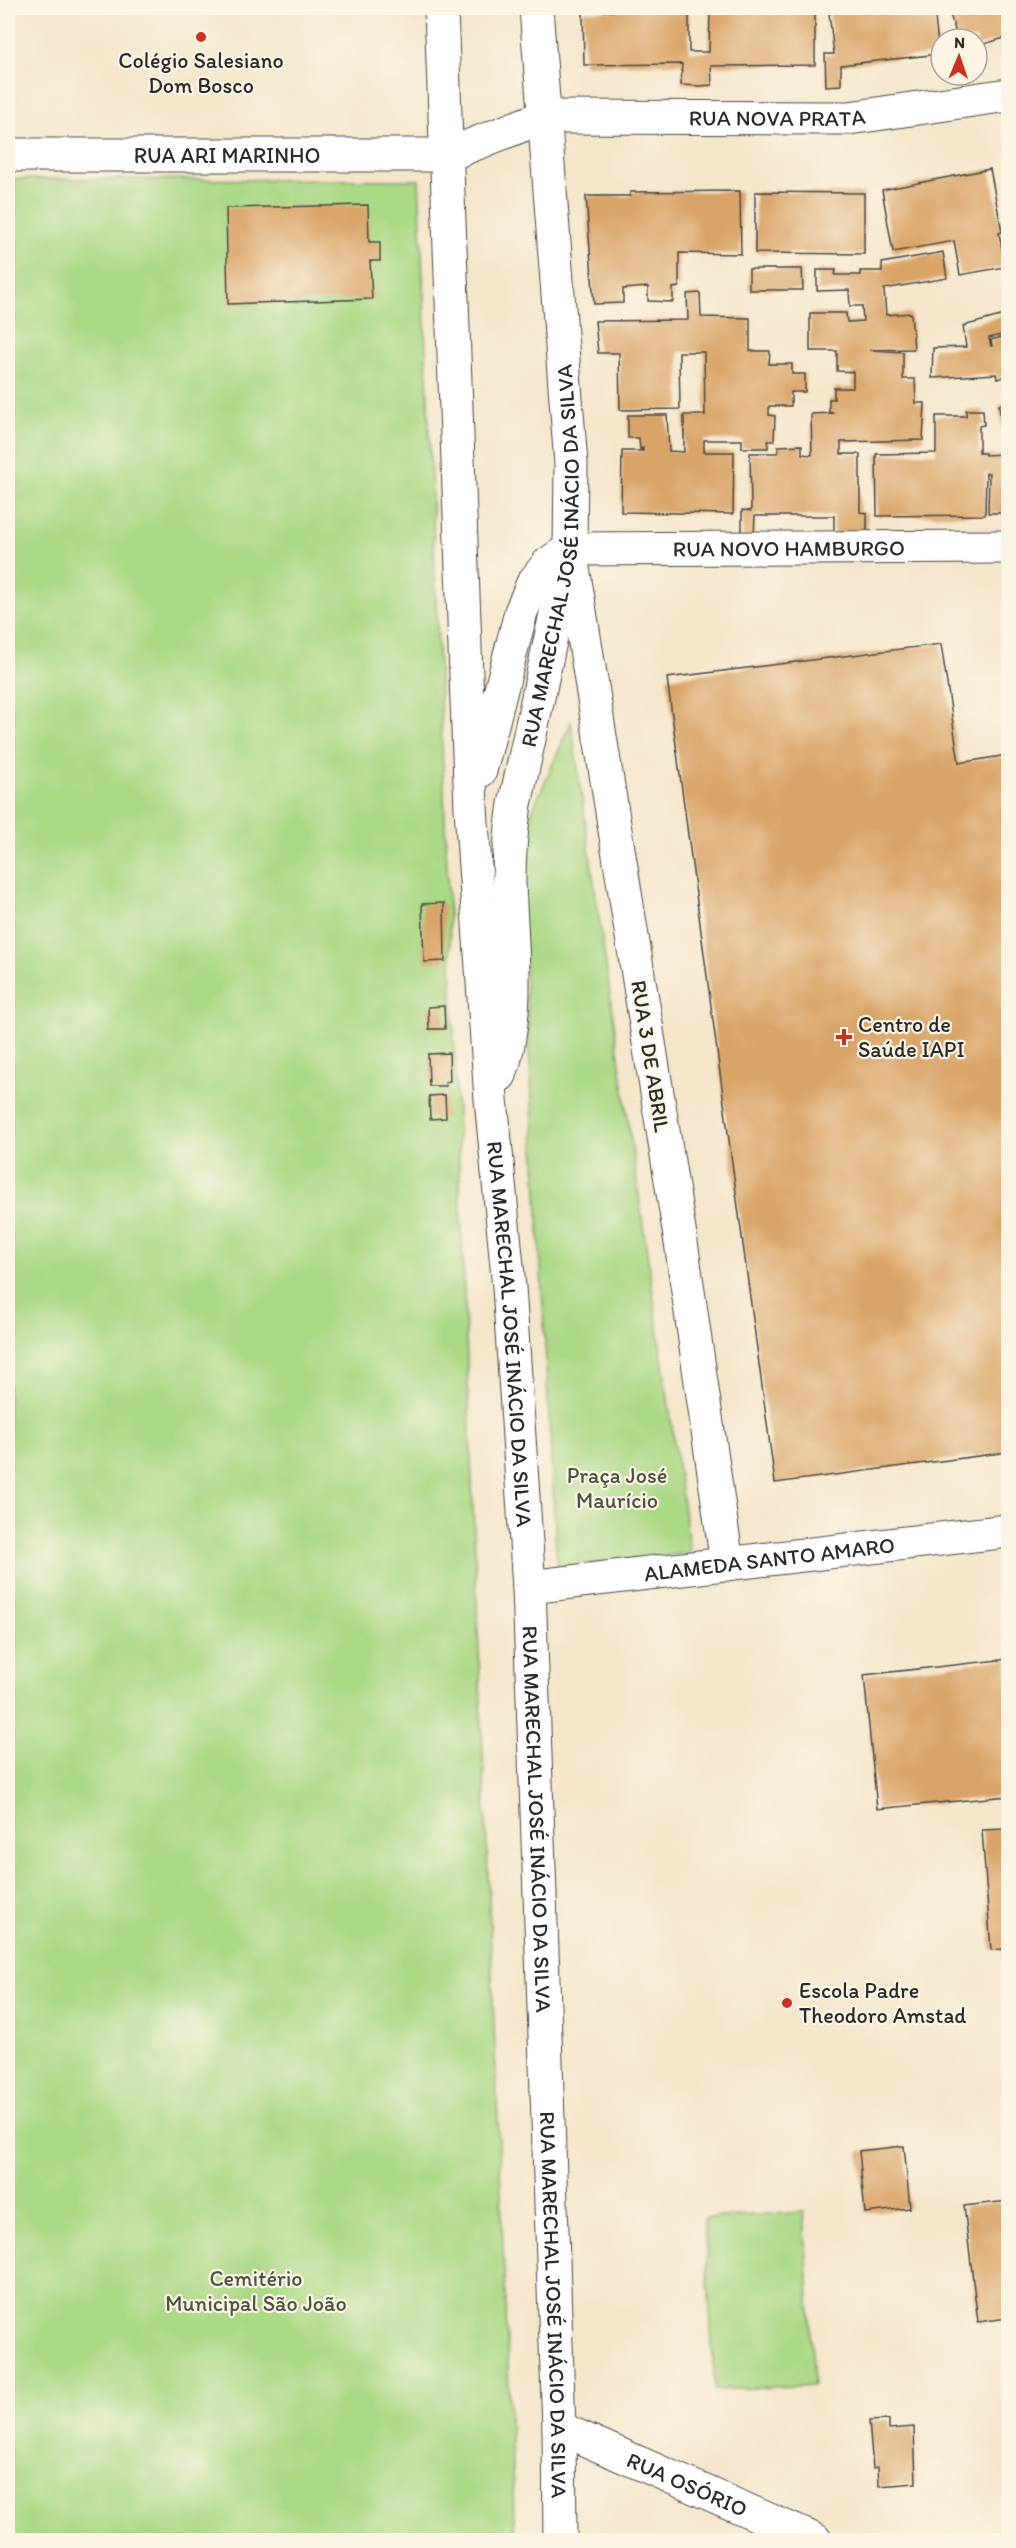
<svg xmlns="http://www.w3.org/2000/svg" width="1016" height="2548" viewBox="0 0 1016 2548" font-family="Itim,sans-serif">
<rect width="100%" height="100%" fill="#fcf5e5"/>
<filter id="ink" filterUnits="userSpaceOnUse"><feTurbulence type="fractalNoise" baseFrequency=".0167" numOctaves="2"/><feDisplacementMap in="SourceGraphic" scale="12" xChannelSelector="R" yChannelSelector="G"/><feConvolveMatrix kernelMatrix="1 2 1 2 8 2 1 2 1" color-interpolation-filters="sRGB"/></filter>
<filter id="wash" filterUnits="userSpaceOnUse"><feTurbulence type="fractalNoise" baseFrequency=".008" numOctaves="4" result="noise"/><feDisplacementMap in="SourceGraphic" scale="24" xChannelSelector="R" yChannelSelector="G"/><feGaussianBlur stdDeviation="1.35" result="paint"/><feColorMatrix in="noise" values="0 0 0 0 0 0 0 0 0 0 0 0 0 0 0 0 0 1.4 0 .05"/><feComposite in="paint" operator="in"/></filter>
<g filter="url(#wash)">
<rect width="100%" height="100%" fill="#f4e6cb"/>
<path fill="#aad885" stroke="#6a8258" stroke-width="1.5" d="M8 179 419 180 515 2540H8Z
M571 722 690 1553 557 1567 518 844Z
M804 2212 814 2385 715 2390 704 2218Z"/>
<g id="blocks">
<path fill="#d9a468" d="M613 8H668V12H689V52H709L710 12H713V8H786V12L815 11V65L711 66 712 85 700 86 681 85 682 64 584 65 583 11H613Z
M859 8H934L939 54 841 65V85L826 86 825 54H834L829 13Z
M948 8H1008V37L977 46V39H958Z
M990 169 1002 232 999 233 1005 267 960 275 954 241 893 252 882 190Z
M740 191 741 254 679 253V287L673 288V302L648 301V287L635 288 623 289V303L594 304 586 196H630V192Z
M755 192 864 193V254L755 253Z
M368 205 369 242H380V261H370L372 299 228 304 226 208Z
M943 252 947 278 884 289 886 315 911 313 914 349 869 350 903 352V379H915L916 403H925L923 440 841 442V454H860V512L867 513V538H834V516H755L754 537H742V510L751 511 750 453H778V446L802 445V454L812 455 811 414 834 413 829 412V399H834V388H853V372L837 371V351H810V313H846L847 322 863 321 862 306H850L849 290 817 291V270H836L835 275H860V271H882V263Z
M749 269H802L803 290H749Z
M700 293 701 317 750 318V351H770L769 364H792V374H805V392H791V406H769V415L775 416 774 441H768V448H742V440H704V452H734L733 514 621 512 622 451H643V448L640 449 639 438H628V415H667L669 451 684 452V415H705L704 352H679L680 409 620 410 619 353H598L595 321 688 320 687 294Z
M1008 314V333L989 338 991 346H992L991 340 1006 336 1008 340V376L997 379 996 374 932 378 933 348 966 347 963 326Z
M1008 403V444L1004 445 999 405Z
M966 410H983L984 425 979 426V453H985V455L1006 454 1005 450 1008 449V513H988L989 473H986L985 515 877 516 876 454 936 453V416H966Z
M941 644 959 763 1008 755V1452L775 1483 667 678Z
M444 903 445 961 424 962 422 904Z
M444 1006 445 1029H429L428 1007Z
M449 1053 450 1081 445 1082 446 1086H429L428 1054Z
M445 1095 446 1118 430 1119 429 1096Z
M1008 1659V1796L877 1809 864 1675Z
M1008 1829V1961H1003V1949L991 1950 982 1830Z
M904 2146 910 2208 865 2213 859 2151Z
M1008 2201V2318L978 2322 964 2206Z
M889 2420V2429L914 2427 916 2483 879 2486 878 2467 873 2468 869 2421Z"/>
</g>
</g>
<g filter="url(#ink)">
<use href="#blocks" fill-opacity="0" stroke="#494743" stroke-width="1.5"/>
<g fill="none" stroke-linecap="round" stroke-linejoin="round">
<g stroke="#494743" stroke-width="35">
<g id="minor">
<path id="s1" d="M543 117 849 118 1008 95"/>
<path id="s2" d="M727 1564 682 1249 570 549 1008 547"/>
<path id="s3" d="M529 1587 1008 1531"/>
<path id="s4" d="M559 2428 815 2540"/>
</g>
</g>
<g stroke="#494743" stroke-width="35">
<g id="tertiary">
<path id="s5" d="M8 155H447L543 117"/>
</g>
</g>
<g stroke="#494743" stroke-width="35">
<g id="secondary">
<path id="s6" d="M441 8 471 808 491 1099 509 1287 529 1587 559 2428 560 2540"/>
<path d="M480 771 521 612 533 583 548 564 570 549"/>
<path id="s7" d="M500 1075C521 1013 511 946 509 882 509 856 511 830 515 804L570 549 571 464 536 8"/>
</g>
</g>
<use href="#minor" stroke="#fff" stroke-width="33"/>
<use href="#tertiary" stroke="#fff" stroke-width="33"/>
<use href="#secondary" stroke="#fff" stroke-width="33"/>
</g>
</g>
<g fill="#c8321e" stroke="#fcf5e5" stroke-width="2">
<circle cx="201" cy="37" r="6"/>
<path d="M841 1028h6v6h6v6h-6v6h-6v-6h-6v-6h6z"/>
<circle cx="787" cy="2003" r="6"/>
</g>
<g text-anchor="middle" stroke-width="4.5" stroke-linejoin="round" paint-order="stroke">
<g font-size="22" fill="#2b2b2b" stroke="#fcf5e5" text-anchor="start">
<text x="201" y="68" text-anchor="middle">Colégio Salesiano<tspan x="201" dy="25">Dom Bosco</tspan></text>
<text x="858" y="1032">Centro de<tspan x="858" dy="25">Saúde IAPI</tspan></text>
<text x="799" y="1998">Escola Padre<tspan x="799" dy="25">Theodoro Amstad</tspan></text>
</g>
<g font-size="22" fill="#2b2b2b" stroke="#fcf5e5">
<text dy="8" stroke="none"><textPath href="#s1" startOffset="234">RUA NOVA PRATA</textPath></text>
<text dy="8" stroke="none"><textPath href="#s5" startOffset="219">RUA ARI MARINHO</textPath></text>
<text dy="8" stroke="none"><textPath href="#s2" startOffset="1246">RUA NOVO HAMBURGO</textPath></text>
<text dy="8" stroke="none"><textPath href="#s7" startOffset="525">RUA MARECHAL JOSÉ INÁCIO DA SILVA</textPath></text>
<text transform="translate(651 1056) rotate(81)" y="8">RUA 3 DE ABRIL</text>
<text dy="8" stroke="none"><textPath href="#s6" startOffset="1328">RUA MARECHAL JOSÉ INÁCIO DA SILVA</textPath></text>
<text dy="8" stroke="none"><textPath href="#s3" startOffset="242">ALAMEDA SANTO AMARO</textPath></text>
<text dy="8" stroke="none"><textPath href="#s6" startOffset="1814">RUA MARECHAL JOSÉ INÁCIO DA SILVA</textPath></text>
<text dy="8" stroke="none"><textPath href="#s6" startOffset="2300">RUA MARECHAL JOSÉ INÁCIO DA SILVA</textPath></text>
<text dy="8" stroke="none"><textPath href="#s4" startOffset="140">RUA OSÓRIO</textPath></text>
</g>
<g font-size="22" fill="#4b5642" stroke="#fcf5e5">
<text x="617" y="1483">Praça José<tspan x="617" dy="25">Maurício</tspan></text>
<text x="256" y="2286">Cemitério<tspan x="256" dy="25">Municipal São João</tspan></text>
</g>
</g>
<rect width="1016" height="2548" fill="none" stroke="#fcf5e5" stroke-width="30"/>
<g transform="translate(959 57) rotate(2)"><circle r="28" fill="#fcf5e5" stroke="#a8a49b" stroke-width="1.5"/>
<path d="M0-4.5L10 22L0 15L-10 22Z" fill="#c8321e"/>
<text y="-9" font-size="16" font-weight="bold" text-anchor="middle" fill="#2b2b2b">N</text>
</g>
</svg>
